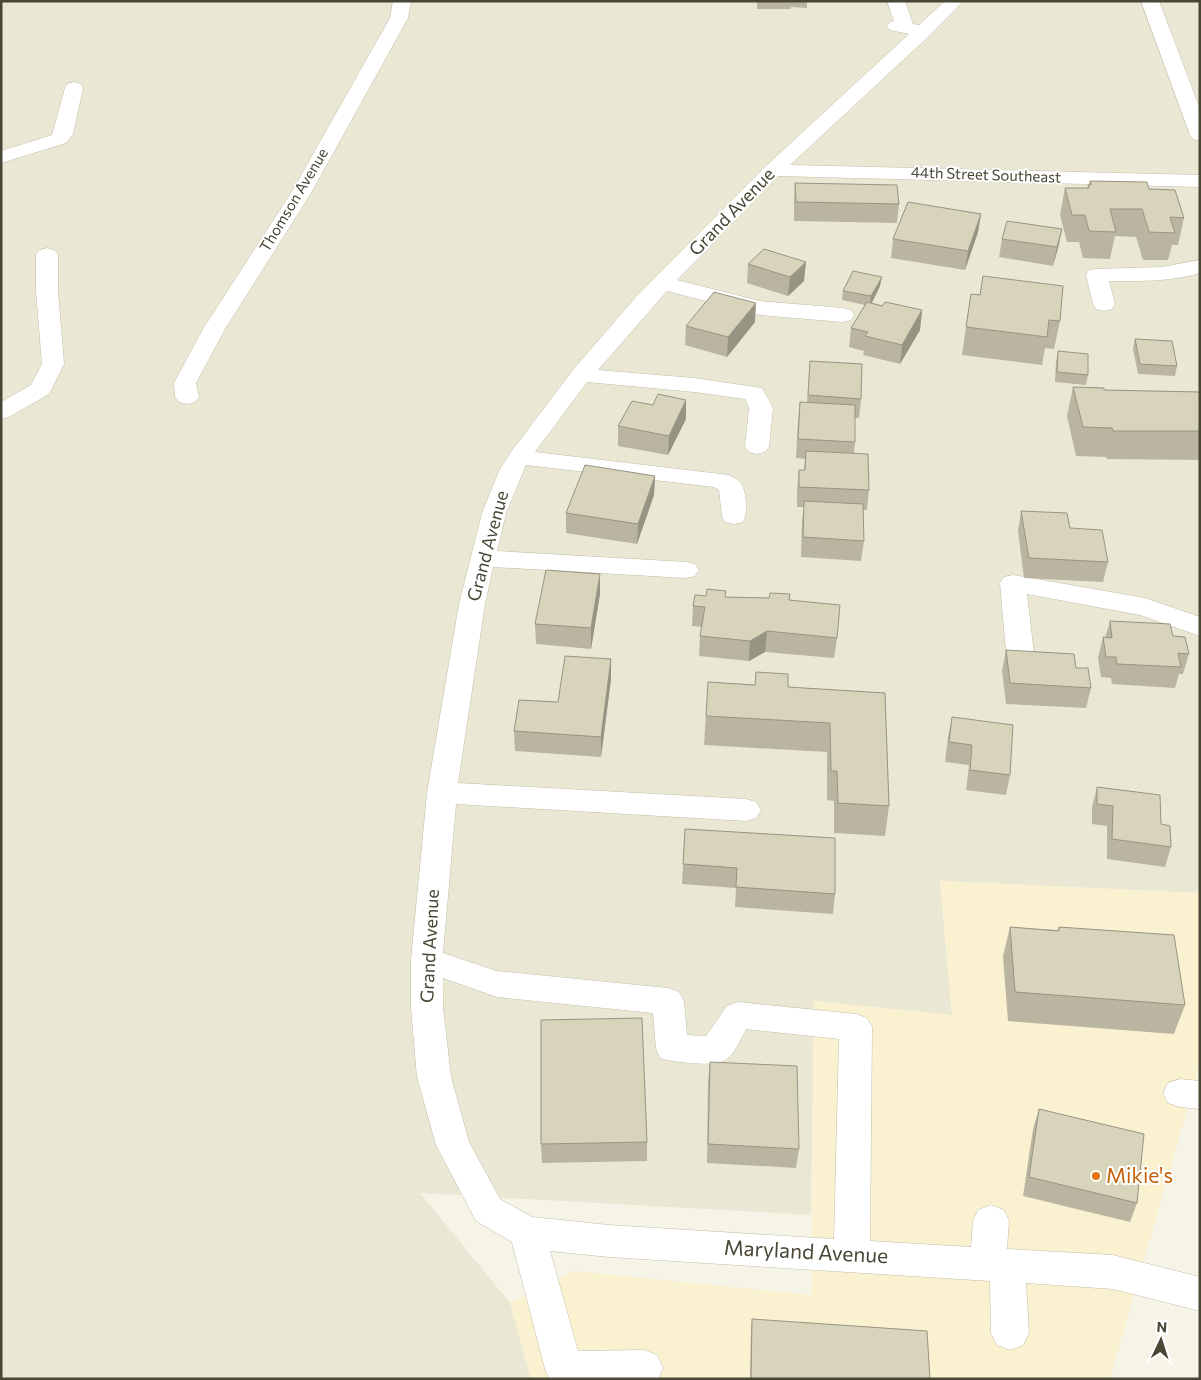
<svg xmlns="http://www.w3.org/2000/svg" width="1201" height="1380" viewBox="0 0 1201 1380" font-family="Commissioner,sans-serif">
<rect width="100%" height="100%" fill="#f5f4e7"/>
<path fill="#eae8d4" d="M1 1H1200V893L940 881 952 1015 814 1001 811 1215 420 1193 510 1303 531 1379H1Z"/>
<path fill="#f9f1d0" d="M940 881 1200 893V1065L1110 1379H531L510 1303 574 1271 811 1295 814 1001 952 1015Z"/>
<g fill="none" stroke-linecap="round" stroke-linejoin="round">
<g stroke="#c2bfa8" stroke-width="1">
<path id="minor" d="M393 1H411L408 18 311 193 225 329 196 383 199 397 195 402 187 404 179 402 175 397 174 383 203 329 291 193 390 18Z
M887 1H905L913 24 919 25 945 1H963L930 35 790 165 1200 175V187L778 176 677 280 760 301 843 308 851 310 854 315 851 320 843 322 760 315 667 291 598 370 694 378 762 388 773 408 769 447 765 452 757 454 749 452 745 447 749 408 745 399 694 392 587 382 535 452 729 475C732 477 737 479 739 481 747 489 748 514 743 522L734 524 725 522 722 516 719 490 714 487 526 465 506 513 497 551 686 562 695 564 699 570 695 576 686 578 493 567 485 604 458 783 746 799 756 802 761 810 756 818 746 821 456 804 443 953 497 971 668 988 679 992 684 1001 687 1035 706 1036 727 1006 738 1002 856 1014 867 1018 872 1027 870 1241 971 1247 973 1221 978 1210 991 1205 1004 1210 1009 1221 1007 1249 1113 1255 1200 1277V1311L1113 1289 1026 1283 1029 1333 1023 1345 1010 1350 997 1345 991 1333 990 1281 609 1257 550 1251 578 1351 644 1350 657 1355 663 1368 658 1379H549L545 1369 512 1242 476 1221 436 1145 417 1077 411 1008V960L427 793 459 604 482 513 499 471 511 452 573 370 635 298 766 166 909 34 890 30 887 26 890 22 894 21ZM443 978 497 997 653 1013 656 1048 660 1058C673 1062 716 1068 727 1059 735 1053 741 1038 746 1029L839 1039 834 1239 609 1225 532 1217 500 1199 469 1142 451 1077 443 1008Z
M1141 1H1159L1200 109V141L1193 139 1190 135Z
M74 82 81 84 83 88 73 134 66 143 1 163V151L52 135 65 88 67 84Z
M47 248 54 250 58 254V291L64 364 49 394 9 417 1 419V402L31 385 42 364 36 291V254L40 250Z
M1200 260V273C1170 282 1140 281 1109 281L1115 304 1112 309 1104 311 1096 309 1093 304 1086 275 1089 270 1097 269 1162 267Z
M1013 575 1145 598 1200 617V636L1140 615 1027 594 1035 663 1031 670 1021 672 1011 670 1007 663 1000 583 1004 577Z
M1180 1079 1200 1081V1109L1180 1107 1168 1103 1163 1093 1168 1083Z"/>
</g>
<use href="#minor" fill="#fff" fill-rule="evenodd"/>
</g>
<path fill="#bab5a1" d="M757 1H812L807 2V8L791 7V9H757Z
M1090 181 1149 189 1184 218 1178 245H1172L1168 260H1143L1136 237 1115 236 1110 259 1083 258 1079 242H1067L1060 215 1065 188H1087Z
M795 183 899 204 897 223 794 221V201Z
M981 214 978 232 965 270 891 258 893 239Z
M1062 229 1058 248 1053 266 999 257 1002 239Z
M748 264 804 281 788 296 747 283Z
M880 286 872 303 882 306 922 310 920 330 900 364 863 355 864 351 849 347 851 328 865 305 842 300 843 291Z
M971 294 1060 321 1054 349 1045 348 1042 365 962 355Z
M755 322 727 357 685 345 686 326Z
M1135 339 1177 366 1175 376 1138 374 1133 349Z
M1058 351 1088 375 1086 385 1055 382 1056 361Z
M810 361 861 399 859 418H855V442L854 453 869 490 867 510H863L864 541 861 561 801 557 802 521 804 507H797V490L799 470H804L805 459 796 458 798 421 800 402H807Z
M1073 387 1104 390 1200 392V460L1107 459 1106 457 1076 456 1067 416Z
M686 400V419L668 455 618 446V426L653 405Z
M655 476 654 495 637 544 566 533V513Z
M1021 511 1070 528 1108 562 1103 582 1024 578 1018 531Z
M600 594 591 649 536 644 535 624Z
M726 597 789 600 837 638 834 658 765 652 749 661 699 656 700 636 702 627 692 626 693 606Z
M1110 621 1173 636 1189 654 1183 674H1179L1175 688 1112 684 1111 678 1101 677 1098 658 1103 637 1105 638Z
M1006 650 1076 668 1091 688 1086 708 1006 704 1002 671Z
M611 659V679L601 757 515 751 514 731 558 702Z
M756 672 788 687 885 693 889 806 885 836 834 833V801L827 800V752L704 745 708 682 755 685Z
M952 717 1010 775 1006 795 966 790 969 765 945 762 948 737Z
M1097 787 1161 824 1171 847 1165 867 1107 859V826L1092 824V807Z
M685 829 835 894 833 914 735 907 736 888 682 884Z
M1010 927 1058 930 1059 927 1185 1005 1174 1034 1008 1021 1003 956Z
M710 1062 799 1149 796 1168 707 1163 708 1082Z
M1039 1109 1137 1203 1130 1222 1023 1196 1033 1129Z
M647 1142V1161L542 1163 541 1144Z
M752 1319 930 1379H750L751 1328Z"/>
<path fill="#979483" d="M981 214 978 232 965 270 968 251Z
M1062 229 1058 248 1053 266 1057 247Z
M806 262 804 281 788 296 790 277Z
M882 277 880 286 870 306 871 296Z
M756 303 755 322 727 357 728 337Z
M922 310 920 330 900 364 902 345Z
M686 400V419L668 455 669 436Z
M655 476 654 495 637 544 638 524Z
M600 574V594L591 649V628Z
M767 631 765 652 749 661 750 641Z
M611 659V679L601 757V737Z"/>
<path fill="#d8d3bb" stroke="#979483" d="M1090 181 1147 182 1149 189 1175 190 1184 218 1170 217 1175 233 1149 232 1142 209H1110L1116 232 1089 231 1085 215H1072L1065 188H1089L1088 185H1091Z
M795 183 897 185 899 204 796 202Z
M908 202 981 214 968 251 893 239Z
M1007 221 1062 229 1057 247 1002 239Z
M764 249 806 262 790 277 748 264Z
M853 271 882 277 871 296 843 291Z
M983 276 1063 286 1060 321 1049 320 1047 337 966 327 971 294 980 295Z
M714 292 756 303 728 337 686 326Z
M867 302 882 306 885 302 922 310 902 345 865 336 868 332 851 328Z
M1135 339 1172 341 1177 366 1140 364Z
M1058 351 1088 354V375L1057 372Z
M810 361 862 364 861 399 808 395Z
M1073 387 1104 388V390L1200 392V431H1113L1112 428 1083 427Z
M658 394 686 400 669 436 618 426 632 401 653 405Z
M800 402 855 405V442L798 439Z
M806 451 868 454 869 490 799 487V470H805Z
M585 465 655 476 638 524 566 513Z
M804 501 863 504 864 541 803 537Z
M1021 511 1067 513 1070 528 1102 530 1108 562 1029 558Z
M546 570 600 574 591 628 535 624Z
M707 589 726 591 725 597 769 598 770 593 790 594 789 600 840 605 837 638 767 631 750 641 700 636 705 607 693 606 695 595 706 596Z
M1110 621 1170 624 1173 636 1185 637 1189 654 1178 653 1181 667 1117 664 1116 657H1106L1103 637 1112 638Z
M1006 650 1074 654 1076 668H1088L1091 688 1010 683Z
M565 656 611 659 601 737 514 731 519 700 558 702Z
M756 672 788 674V687L885 693 889 806 838 803 837 771H831L830 723 706 716 708 682 755 685Z
M952 717 1013 725 1010 775 970 770 972 745 949 742Z
M1097 787 1160 795 1161 824 1170 826 1171 847 1112 839 1113 806 1097 804Z
M685 829 835 838V894L736 887 737 868 683 864Z
M1010 927 1059 931V927L1174 935 1185 1005 1015 992Z
M642 1018 647 1142 541 1144V1020Z
M710 1062 797 1066 799 1149 708 1144Z
M1039 1109 1144 1134 1137 1203 1029 1177Z
M752 1319 927 1331 930 1379H751Z"/>
<circle fill="#e8710a" stroke="#fff" stroke-width="2" cx="1096" cy="1176" r="5"/>
<g text-anchor="middle" stroke-width="4" stroke-linejoin="round" paint-order="stroke">
<g font-size="15" fill="#494635" stroke="#fff">
<text transform="translate(986 175) rotate(2)" y="5">44th Street Southeast</text>
<text transform="translate(294 200) rotate(-59)" y="5">Thomson Avenue</text>
</g>
<g font-size="18" fill="#494635" stroke="#fff">
<text transform="translate(732 212) rotate(-46)" y="6">Grand Avenue</text>
<text transform="translate(488 546) rotate(-75)" y="6">Grand Avenue</text>
<text transform="translate(430 946) rotate(-87)" y="6">Grand Avenue</text>
</g>
<g font-size="21" fill="#c56008" stroke="#fff" text-anchor="start">
<text x="1106" y="1183">Mikie's</text>
</g>
<g font-size="21" fill="#494635" stroke="#fff">
<text transform="translate(806 1252) rotate(3)" y="7">Maryland Avenue</text>
</g>
</g>
<rect width="1201" height="1380" fill="none" stroke="#494635" stroke-width="5"/>
<g transform="translate(1161 1340) rotate(4)" stroke="#ffffff" stroke-width="4" paint-order="stroke">
<path d="M0-4L9 19L0 12L-9 19Z" fill="#494635"/>
<text y="-8" font-size="14" font-weight="bold" text-anchor="middle" fill="#494635">N</text>
</g>
</svg>
